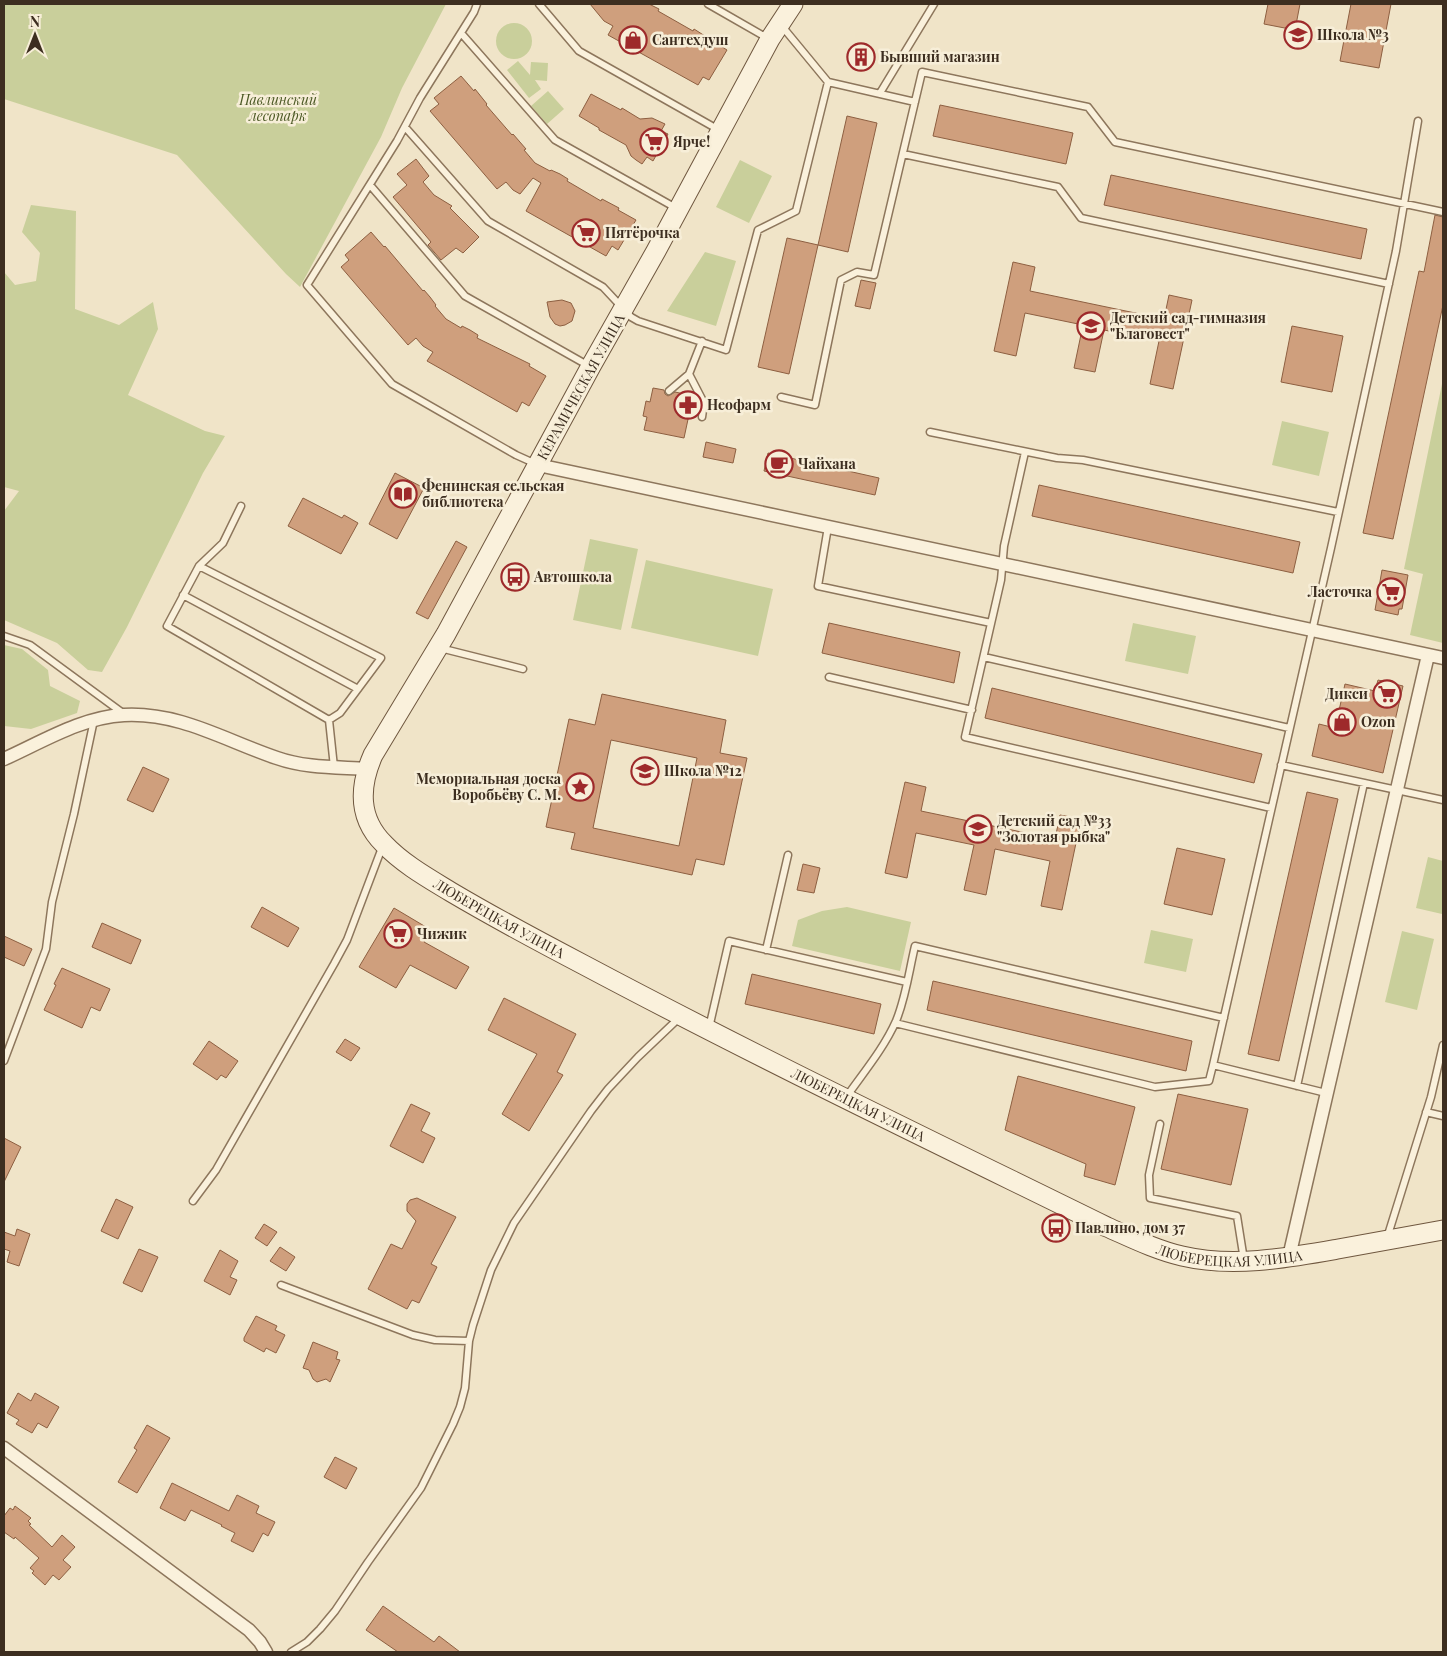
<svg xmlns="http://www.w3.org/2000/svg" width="1447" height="1656" viewBox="0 0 1447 1656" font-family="'Playfair Display',serif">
<rect width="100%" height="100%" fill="#f0e4c8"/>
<path fill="#c9cf9b" d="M4 4H446L402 88 381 137 300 287 286 274 177 155 4 99Z
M496 41a18 18 0 1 1 36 0a18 18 0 1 1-36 0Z
M518 61 530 75 531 62 548 63 547 81 535 80 541 89 529 98 507 70Z
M548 91 564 109 547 124 531 106Z
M740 160 772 176 749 223 716 207Z
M31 205 76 211 75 309 119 325 153 302 158 329 128 395 205 431 225 436 203 473 127 627 102 672 88 670 57 643 4 620V511L19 491 4 487V272L15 285 36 281 40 253 22 232Z
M705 252 736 261 716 326 667 311Z
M1443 379V643L1410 635 1423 574 1404 569Z
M1282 421 1329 432 1319 476 1272 465Z
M590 539 638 549 621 630 573 620Z
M646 560 773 589 758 656 631 628Z
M1133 623 1196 636 1188 674 1125 661Z
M4 645 22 649 48 670 50 686 80 701 77 713 31 729 4 726Z
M1428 857 1443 861 1442 914 1416 908Z
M847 907 911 922 900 971 792 946 798 920 822 911Z
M1151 930 1193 939 1186 972 1144 963Z
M1402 931 1434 939 1417 1010 1385 1002Z"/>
<path fill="#cf9f7d" stroke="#8d5f41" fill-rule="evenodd" d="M590 4H649L659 9 658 11 693 31 694 29 727 50 709 80 703 77 698 85 608 35 613 26 604 21Z
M1268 4H1300L1295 30 1264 24Z
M1351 4H1391L1379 68 1340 61Z
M861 46 872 58 860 68 849 56Z
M461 76 474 91 475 89 487 104 486 105 512 135 513 134 526 149 524 150 535 163 550 171 551 170 560 174 568 179 567 181 601 201 602 199 619 208 618 210 636 220 618 250 612 246 606 256 526 211 541 183 533 178 520 194 513 190 506 182 497 189 430 111 439 104 434 98Z
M591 94 621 110 622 108 640 119 652 118 665 124 661 131 668 134 653 161 647 157 642 164 636 160 631 156 626 145 599 130V128L579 116Z
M940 105 1073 133 1066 164 933 136Z
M847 116 877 123 848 252 818 245Z
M416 159 429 176 423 182 434 195 452 206 450 208 479 237 463 253 456 248 441 260 428 245 431 242 393 197 407 185 397 174Z
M1111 175 1367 229 1361 259 1104 205Z
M1435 215 1443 217V305L1393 539 1363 533 1419 271 1424 272Z
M371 232 384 247 385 246 423 291 424 290 430 297 436 305 435 306 446 319 461 328 462 326 470 330 478 335 477 338 530 364 529 366 546 376 529 406 522 402 517 412 427 361 433 352 423 346 416 338 408 345 341 267 349 260 345 255Z
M787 238 818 245 789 374 758 367Z
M1013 262 1035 267 1030 291 1164 319 1169 295 1192 300 1173 389 1150 384 1159 341 1104 330 1095 372 1074 368 1083 325 1025 313 1016 356 994 351Z
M861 280 876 283 870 309 855 306Z
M562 300 571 303 575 311 572 321 565 325 560 326 555 324 550 317 547 302Z
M1292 326 1343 336 1332 392 1281 382Z
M653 388 664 390 665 394 668 396 675 392 693 396 684 438 644 430 647 417 643 416 646 401 650 402Z
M706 442 736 449 733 463 703 457Z
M768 453 879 478 875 495 764 471Z
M395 473 424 488 397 539 369 524Z
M1039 485 1300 542 1293 573 1032 516Z
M303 498 342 518 344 515 358 523 341 554 288 526Z
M456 541 467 547 428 619 416 613Z
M1382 570 1408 575 1402 609H1399L1398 615 1375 610Z
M829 623 960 652 954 683 822 653Z
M1378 680 1403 686 1383 773 1312 756 1319 724 1335 728 1345 684 1375 691Z
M992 688 1262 754 1254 783 985 718Z
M602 694 726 720 720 753 747 758 724 865 696 859 692 875 571 849 575 833 546 827 569 719 595 725ZM611 740 697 758 679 846 593 828Z
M143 767 169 779 153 812 127 800Z
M905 782 926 787 921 811 1055 839 1060 815 1081 819 1062 910 1041 906 1050 861 995 849 986 895 964 890 974 845 916 833 907 878 885 873Z
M1307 792 1338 799 1279 1061 1248 1054Z
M1177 848 1225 859 1212 915 1164 904Z
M803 864 820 868 814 893 797 890Z
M262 907 299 928 288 947 251 927Z
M394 908 431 930 424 942 469 967 456 989 410 965 396 988 359 967Z
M102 923 141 940 131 964 92 947Z
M4 936 32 949 24 966 4 957Z
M62 968 110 989 100 1011 91 1007 82 1028 44 1010 56 985 54 984Z
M752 974 881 1004 874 1034 745 1004Z
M933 981 1192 1041 1186 1071 927 1010Z
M504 998 576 1034 557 1072 563 1075 529 1131 502 1114 537 1054 488 1030Z
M345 1039 360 1048 351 1061 336 1052Z
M209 1041 238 1061 226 1078 221 1075 217 1080 193 1064Z
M1018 1076 1135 1107 1115 1185 1084 1176 1086 1164 1005 1130Z
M1178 1094 1248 1109 1231 1185 1161 1169Z
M411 1104 430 1113 421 1131 435 1138 423 1163 390 1146Z
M4 1138 21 1147 4 1182Z
M417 1198 456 1217 431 1264 437 1267 419 1303 412 1300 407 1309 368 1289 391 1244 402 1249 416 1221 407 1211V1204L410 1200Z
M116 1199 133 1207 118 1239 101 1231Z
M264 1224 277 1232 267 1246 255 1238Z
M17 1229 30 1234 19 1266 7 1262 10 1251 4 1249V1232L15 1236Z
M280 1247 295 1257 286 1271 270 1261Z
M139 1249 158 1257 142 1292 123 1283Z
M220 1250 238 1261 230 1277 237 1280 230 1295 204 1281Z
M256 1316 277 1326 275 1330 285 1335 276 1353 266 1348 264 1352 244 1341V1338Z
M313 1342 338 1352 336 1359 340 1360 330 1382 326 1379 317 1382 313 1379 309 1370 303 1368Z
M18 1393 31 1401 35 1393 59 1407 47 1428 38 1423 32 1433 16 1424 19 1420 7 1413Z
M147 1425 170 1438 137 1493 118 1482 137 1450 134 1448Z
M335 1457 357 1468 346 1489 324 1477Z
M172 1483 229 1511 237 1495 259 1506 256 1513 275 1522 268 1536 263 1533 253 1552 231 1541 235 1533 221 1526 222 1525 191 1510 185 1521 160 1508Z
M15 1506 31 1518 28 1521 31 1524 29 1525 52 1547 62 1535 75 1547 63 1560 71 1567 59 1580 53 1575 45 1585 32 1573 34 1571 30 1568 39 1558 15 1537 14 1539 4 1532V1516L10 1508 13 1510Z
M383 1606 434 1642 439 1636 460 1652H398L366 1630Z"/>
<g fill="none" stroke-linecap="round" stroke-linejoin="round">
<g stroke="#8d765c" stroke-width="9">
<path id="service" d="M477 4 474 12 420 98 397 141 307 285 392 384 516 455 536 464
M539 4 579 51 719 130
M708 4 769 39
M781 25 828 82 915 102
M461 33 555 140 676 208
M880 93 934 4
M405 127 488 221 603 287 631 317 638 321 726 350 758 230 796 211 828 82
M903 154 1058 187 1081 218 1389 284
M370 185 465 296 589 366
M689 374 704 403 702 417
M669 391 689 374 702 341
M781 397 815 405 841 280 857 272 874 275 922 72 1088 107 1115 142 1443 212
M930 432 1057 458 1083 460 1338 512
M1025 452 1004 546 1001 580 965 737 1271 808
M241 506 223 543 199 566 167 626 329 720 334 767
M828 527 818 586 991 623
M199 566 381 658 340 713 329 720
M183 595 358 689
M4 636 30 645 124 714
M440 648 523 669
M984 657 1289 728
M829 677 972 710
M1281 765 1443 800
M766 950 788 855
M895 1023 1155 1087 1209 1081 1213 1065
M709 1028 729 941 907 982
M4 1061 46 949 52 902 74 814 94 720
M1297 1086 1364 783
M1326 1093 1213 1065 1331 548 1396 251 1418 121
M847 1096C864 1072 884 1048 896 1021 906 997 909 971 915 946L1224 1018
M1426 1112 1443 1116
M1160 1124 1149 1175 1150 1198 1237 1216 1244 1260
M193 1201 216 1170 334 964 347 940 383 845
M1387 1238 1431 1097 1443 1045
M281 1285 413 1335 435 1340 469 1341
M291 1652 307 1642 320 1629 335 1611 368 1562 421 1488 453 1424 460 1407 465 1388 469 1341 473 1325 491 1270 514 1223 591 1111 608 1089 638 1057 680 1017"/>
</g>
<g stroke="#8d765c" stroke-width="15">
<path id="minor" d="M538 465 1443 658
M4 759C42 742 82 717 124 715 180 712 226 741 277 758 305 768 337 767 367 769
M1289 1257 1428 655
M4 1448 249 1630 260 1642 266 1652"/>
</g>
<g stroke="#6f573f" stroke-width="21">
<g id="secondary">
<path id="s1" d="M793 4 770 39 656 251 591 366 446 634 373 755C359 787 358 818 384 844 403 864 428 878 451 892 495 918 540 942 584 965 757 1057 932 1141 1107 1227 1132 1238 1156 1250 1182 1256 1233 1268 1287 1258 1338 1249 1373 1243 1408 1236 1443 1230"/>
</g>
</g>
<use href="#service" stroke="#faf1dc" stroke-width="6"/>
<use href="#minor" stroke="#faf1dc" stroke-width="12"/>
<use href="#secondary" stroke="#faf1dc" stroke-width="19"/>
</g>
<defs>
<g id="school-ring" transform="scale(1.4375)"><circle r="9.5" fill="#f7eed8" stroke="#9e2a2b" stroke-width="1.5"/><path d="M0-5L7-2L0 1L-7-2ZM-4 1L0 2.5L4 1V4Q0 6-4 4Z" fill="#9e2a2b"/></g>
<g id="shop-ring" transform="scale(1.4375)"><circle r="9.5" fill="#f7eed8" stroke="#9e2a2b" stroke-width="1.5"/><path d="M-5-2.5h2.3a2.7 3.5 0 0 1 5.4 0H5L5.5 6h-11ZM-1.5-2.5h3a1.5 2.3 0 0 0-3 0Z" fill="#9e2a2b"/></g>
<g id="building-ring" transform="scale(1.4375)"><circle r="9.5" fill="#f7eed8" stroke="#9e2a2b" stroke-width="1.5"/><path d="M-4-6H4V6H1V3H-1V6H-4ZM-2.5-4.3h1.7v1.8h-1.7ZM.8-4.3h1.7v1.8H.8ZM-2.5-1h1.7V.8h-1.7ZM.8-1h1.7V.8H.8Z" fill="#9e2a2b"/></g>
<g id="supermarket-ring" transform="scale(1.4375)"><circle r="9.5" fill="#f7eed8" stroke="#9e2a2b" stroke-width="1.5"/><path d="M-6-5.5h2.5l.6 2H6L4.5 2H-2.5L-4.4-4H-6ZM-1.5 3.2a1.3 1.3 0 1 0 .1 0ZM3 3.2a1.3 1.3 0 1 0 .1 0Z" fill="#9e2a2b"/></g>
<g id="pharmacy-ring" transform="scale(1.4375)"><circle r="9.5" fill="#f7eed8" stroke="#9e2a2b" stroke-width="1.5"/><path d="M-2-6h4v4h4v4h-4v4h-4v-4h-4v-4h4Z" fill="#9e2a2b"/></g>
<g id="cafe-ring" transform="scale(1.4375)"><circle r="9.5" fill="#f7eed8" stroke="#9e2a2b" stroke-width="1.5"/><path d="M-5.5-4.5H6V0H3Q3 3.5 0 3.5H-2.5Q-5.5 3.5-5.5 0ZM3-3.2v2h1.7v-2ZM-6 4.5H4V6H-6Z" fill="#9e2a2b"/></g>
<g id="library-ring" transform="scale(1.4375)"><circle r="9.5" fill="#f7eed8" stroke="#9e2a2b" stroke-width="1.5"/><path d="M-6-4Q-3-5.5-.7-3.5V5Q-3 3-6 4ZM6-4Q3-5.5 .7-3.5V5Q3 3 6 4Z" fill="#9e2a2b"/></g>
<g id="bus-ring" transform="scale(1.4375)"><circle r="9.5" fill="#f7eed8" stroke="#9e2a2b" stroke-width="1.5"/><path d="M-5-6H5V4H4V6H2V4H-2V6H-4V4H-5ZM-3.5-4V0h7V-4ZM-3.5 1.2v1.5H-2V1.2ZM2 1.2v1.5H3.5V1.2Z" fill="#9e2a2b"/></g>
<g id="sight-ring" transform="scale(1.4375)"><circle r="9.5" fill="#f7eed8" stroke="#9e2a2b" stroke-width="1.5"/><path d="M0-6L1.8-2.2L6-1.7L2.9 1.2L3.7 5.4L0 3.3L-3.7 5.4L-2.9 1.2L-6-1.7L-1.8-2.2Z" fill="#9e2a2b"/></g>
</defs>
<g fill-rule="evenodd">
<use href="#school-ring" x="1298" y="35"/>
<use href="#shop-ring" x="633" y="40"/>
<use href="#building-ring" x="861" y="57"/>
<use href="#supermarket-ring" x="654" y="142"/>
<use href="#supermarket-ring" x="586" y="233"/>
<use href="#school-ring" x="1091" y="326"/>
<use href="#pharmacy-ring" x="688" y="405"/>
<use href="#cafe-ring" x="779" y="464"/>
<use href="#library-ring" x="403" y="494"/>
<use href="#bus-ring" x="515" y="577"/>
<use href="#supermarket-ring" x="1391" y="592"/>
<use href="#supermarket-ring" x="1387" y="694"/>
<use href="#shop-ring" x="1342" y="722"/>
<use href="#school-ring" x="645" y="771"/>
<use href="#sight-ring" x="580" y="787"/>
<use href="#school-ring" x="978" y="829"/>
<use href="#supermarket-ring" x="398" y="934"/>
<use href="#bus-ring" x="1056" y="1228"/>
</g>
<g text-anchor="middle" stroke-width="5" stroke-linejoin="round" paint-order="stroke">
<g font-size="14" font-weight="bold" fill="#3d2e20" stroke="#f7eed8" text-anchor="start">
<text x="1317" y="40">Школа №3</text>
<text x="652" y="45">Сантехдуш</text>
<text x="880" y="62">Бывший магазин</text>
<text x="673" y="147">Ярче!</text>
<text x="605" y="238">Пятёрочка</text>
<text x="1110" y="323">Детский сад-гимназия<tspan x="1110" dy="16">"Благовест"</tspan></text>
<text x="707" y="410">Неофарм</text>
<text x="798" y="469">Чайхана</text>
<text x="422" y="491">Фенинская сельская<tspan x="422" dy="16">библиотека</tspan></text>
<text x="534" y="582">Автошкола</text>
<text x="1372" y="597" text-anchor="end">Ласточка</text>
<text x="1368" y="699" text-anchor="end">Дикси</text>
<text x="1361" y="727">Ozon</text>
<text x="664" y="776">Школа №12</text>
<text x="561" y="784" text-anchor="end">Мемориальная доска<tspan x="561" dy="16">Воробьёву С. М.</tspan></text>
<text x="997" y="826">Детский сад №33<tspan x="997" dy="16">"Золотая рыбка"</tspan></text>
<text x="417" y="939">Чижик</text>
<text x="1075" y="1233">Павлино, дом 37</text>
</g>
<g font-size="14" font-style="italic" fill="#4d5a26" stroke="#f7eed8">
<text x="278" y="105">Павлинский<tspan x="278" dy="16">лесопарк</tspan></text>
</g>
<g font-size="14" fill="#3d2e20" stroke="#f7eed8">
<text transform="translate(581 387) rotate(-61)" y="5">КЕРАМИЧЕСКАЯ УЛИЦА</text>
<text dy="5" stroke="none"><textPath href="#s1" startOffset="1094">ЛЮБЕРЕЦКАЯ УЛИЦА</textPath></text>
<text dy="5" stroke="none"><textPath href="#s1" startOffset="1499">ЛЮБЕРЕЦКАЯ УЛИЦА</textPath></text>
<text dy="5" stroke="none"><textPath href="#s1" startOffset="1904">ЛЮБЕРЕЦКАЯ УЛИЦА</textPath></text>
</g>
</g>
<rect width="1447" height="1656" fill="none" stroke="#3d2e20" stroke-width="10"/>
<g transform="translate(35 35)" stroke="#f7eed8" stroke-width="4" paint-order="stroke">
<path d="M0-4L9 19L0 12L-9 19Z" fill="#3d2e20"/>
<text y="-8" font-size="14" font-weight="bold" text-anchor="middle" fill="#3d2e20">N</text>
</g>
</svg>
